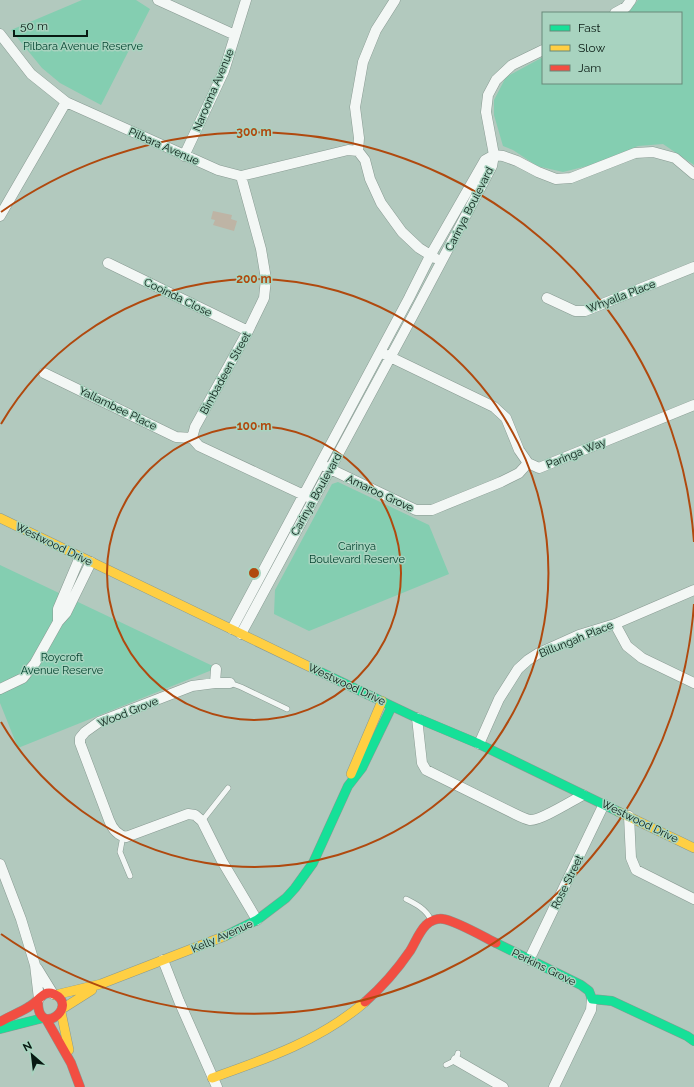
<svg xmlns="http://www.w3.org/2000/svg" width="694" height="1087" viewBox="0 0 694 1087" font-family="Raleway,sans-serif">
<rect width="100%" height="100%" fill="#b2c9be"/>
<path fill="#84ceb1" d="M82 0H136L150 9 101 105 60 83 42 68 11 30Z
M638 0H694V165L663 144 638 146 595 164 563 172 537 166 513 150 503 146 494 115V100L506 77 543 57V83H681V13H628Z
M338 482 429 525 449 574 309 631 274 614 275 590 332 484Z
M0 565 217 668 18 748 0 703Z"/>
<path fill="#beb4a5" d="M213 211 232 215 231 219 237 221 234 231 213 225 215 220 211 219Z"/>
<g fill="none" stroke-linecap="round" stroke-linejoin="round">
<g stroke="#889a92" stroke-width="6">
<path id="lane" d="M230 683 241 687 287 709
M202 821 228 788
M123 836 120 852 130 876
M406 899C416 904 426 909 431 920
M446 1065 456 1060 458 1053"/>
</g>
<g stroke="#889a92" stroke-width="11">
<path id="street" d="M158 0 235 35
M395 0 376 30 363 62 355 107 359 138 358 151 365 160 370 179 381 203 402 232 419 248 435 258
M615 13 626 7 631 0
M0 34 31 74 66 102 218 170 241 176 348 150 358 151
M543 50 512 65 496 80 488 95 486 112 494 155 503 156 517 161 538 172 556 179 571 178 635 153 653 152 675 158 694 174
M184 156 224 71 246 0
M241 176 261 249 266 279 264 298 248 331 195 427 192 438 199 446 308 497
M0 216 66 102
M108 263 248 331
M547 298 575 311H585L694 267
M384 354 494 407 506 418 519 450 528 463 539 468 694 405
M44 373 176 437 192 438
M324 466 416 510H432L501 482 519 473 528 463
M58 622V609L80 557
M615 624 627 646 642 658 694 683
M232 629 409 298 430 256 485 160 494 155
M241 634 411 319 492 166 494 155
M215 683 216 669
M230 683H215L192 686 99 722 85 732 80 738V743L109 820C112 828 117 835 126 837L188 814 195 815 202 821 222 861 257 920
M0 689 23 678 35 663 58 622 66 613 91 562
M417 718 422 763 426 770 515 814C519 816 525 819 530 820 540 821 573 800 583 795
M479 744 499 699 518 669 528 660 539 653 579 635 615 624 694 590
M629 816 631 858 636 870 694 899
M0 864 21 919 35 965 39 999
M163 960 179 1001 217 1087
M529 960 604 804
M37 968 53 994
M456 1060 503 1087
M554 1087 591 1010 592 999"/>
</g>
<g stroke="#889a92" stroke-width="10">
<path id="fast" d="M312 668 417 718 479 744 619 812
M225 936 257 920 286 898 295 888 313 863 348 786 362 768 392 706
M496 943 581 985 589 991 592 999 612 1001 687 1036 694 1041
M0 1029 43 1018"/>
</g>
<g stroke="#889a92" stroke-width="10">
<path id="slow" d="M0 518 312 668
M351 774 382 701
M619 812 694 848
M55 995 101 984 225 936
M62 1009 92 990
M61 1012 69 1050
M212 1078C266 1059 321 1040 365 1002"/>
</g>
<g stroke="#889a92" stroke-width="10">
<path id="jam" d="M365 1002C382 987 397 970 410 951 415 943 419 932 426 925 430 921 437 918 443 919 454 920 484 937 496 943
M46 1019 71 1063 80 1087
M0 1022C10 1016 21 1012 30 1006 35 1003 40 997 45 994 47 993 51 993 54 994 80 1006 38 1039 38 1002"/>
</g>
<use href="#lane" stroke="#f3f7f5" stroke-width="5"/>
<use href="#street" stroke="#f3f7f5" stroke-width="10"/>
<use href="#fast" stroke="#16e098" stroke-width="9"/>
<use href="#slow" stroke="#ffcf43" stroke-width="9"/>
<use href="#jam" stroke="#f24e42" stroke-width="9"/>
</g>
<g fill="none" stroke="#b0490e" stroke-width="2">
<circle cx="254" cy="573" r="147"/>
<path d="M1 424A294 294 0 1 1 1 722"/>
<path d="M694 604A441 441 0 0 1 1 934M1 212A441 441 0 0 1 694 542"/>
</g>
<g text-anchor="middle" stroke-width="3" stroke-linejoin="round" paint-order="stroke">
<g font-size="11" fill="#044430" stroke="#a8d3bf">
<text x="83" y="50">Pilbara Avenue Reserve</text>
<text x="357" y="550">Carinya<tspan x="357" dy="13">Boulevard Reserve</tspan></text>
<text x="62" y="661">Roycroft<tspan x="62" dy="13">Avenue Reserve</tspan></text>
</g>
<g font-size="11" fill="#081912" stroke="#a8d3bf">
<text transform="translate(213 90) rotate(-67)" y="4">Narooma Avenue</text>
<text transform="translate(164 146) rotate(24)" y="4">Pilbara Avenue</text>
<text transform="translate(469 209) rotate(-63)" y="4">Carinya Boulevard</text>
<text transform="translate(621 296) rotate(-21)" y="4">Whyalla Place</text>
<text transform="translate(178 297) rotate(26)" y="4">Cooinda Close</text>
<text transform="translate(225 373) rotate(-61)" y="4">Bimbadeen Street</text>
<text transform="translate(118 408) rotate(26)" y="4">Yallambee Place</text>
<text transform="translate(576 453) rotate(-22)" y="4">Paringa Way</text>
<text transform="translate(380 493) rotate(25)" y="4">Amaroo Grove</text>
<text transform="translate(316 494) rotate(-61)" y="4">Carinya Boulevard</text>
<text transform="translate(54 544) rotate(26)" y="4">Westwood Drive</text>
<text transform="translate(576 639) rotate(-22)" y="4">Billungah Place</text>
<text transform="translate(347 684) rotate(25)" y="4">Westwood Drive</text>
<text transform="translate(128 712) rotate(-22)" y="4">Wood Grove</text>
<text transform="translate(640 821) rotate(26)" y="4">Westwood Drive</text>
<text transform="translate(567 882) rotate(-64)" y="4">Rose Street</text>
<text transform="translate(222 936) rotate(-24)" y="4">Kelly Avenue</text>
<text transform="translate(544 967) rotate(26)" y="4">Perkins Grove</text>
</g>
</g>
<circle cx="254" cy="573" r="6" fill="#b0490e" stroke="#a8d3bf" stroke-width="2"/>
<g font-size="12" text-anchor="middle" font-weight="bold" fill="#b0490e" stroke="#a8d3bf" stroke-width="3" stroke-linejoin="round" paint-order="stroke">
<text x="254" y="136">300 m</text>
<text x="254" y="283">200 m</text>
<text x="254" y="430">100 m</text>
</g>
<rect x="542" y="12" width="140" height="72" fill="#a8d3bf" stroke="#68897a"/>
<rect x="550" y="25" width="20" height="6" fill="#16e098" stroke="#68897a"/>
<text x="578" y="32" font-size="12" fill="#081912">Fast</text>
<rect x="550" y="45" width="20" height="6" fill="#ffcf43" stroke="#68897a"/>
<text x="578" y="52" font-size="12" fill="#081912">Slow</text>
<rect x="550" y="65" width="20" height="6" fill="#f24e42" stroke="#68897a"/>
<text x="578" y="72" font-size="12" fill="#081912">Jam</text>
<g transform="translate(32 1055) rotate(332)" stroke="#a8d3bf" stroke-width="3" paint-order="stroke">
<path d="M0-3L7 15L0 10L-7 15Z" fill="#081912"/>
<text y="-6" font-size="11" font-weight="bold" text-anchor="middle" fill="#081912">N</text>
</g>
<path d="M14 30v6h73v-6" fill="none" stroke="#081912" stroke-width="2"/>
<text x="20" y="30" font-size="12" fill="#081912" stroke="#a8d3bf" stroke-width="3" paint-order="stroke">50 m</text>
</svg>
